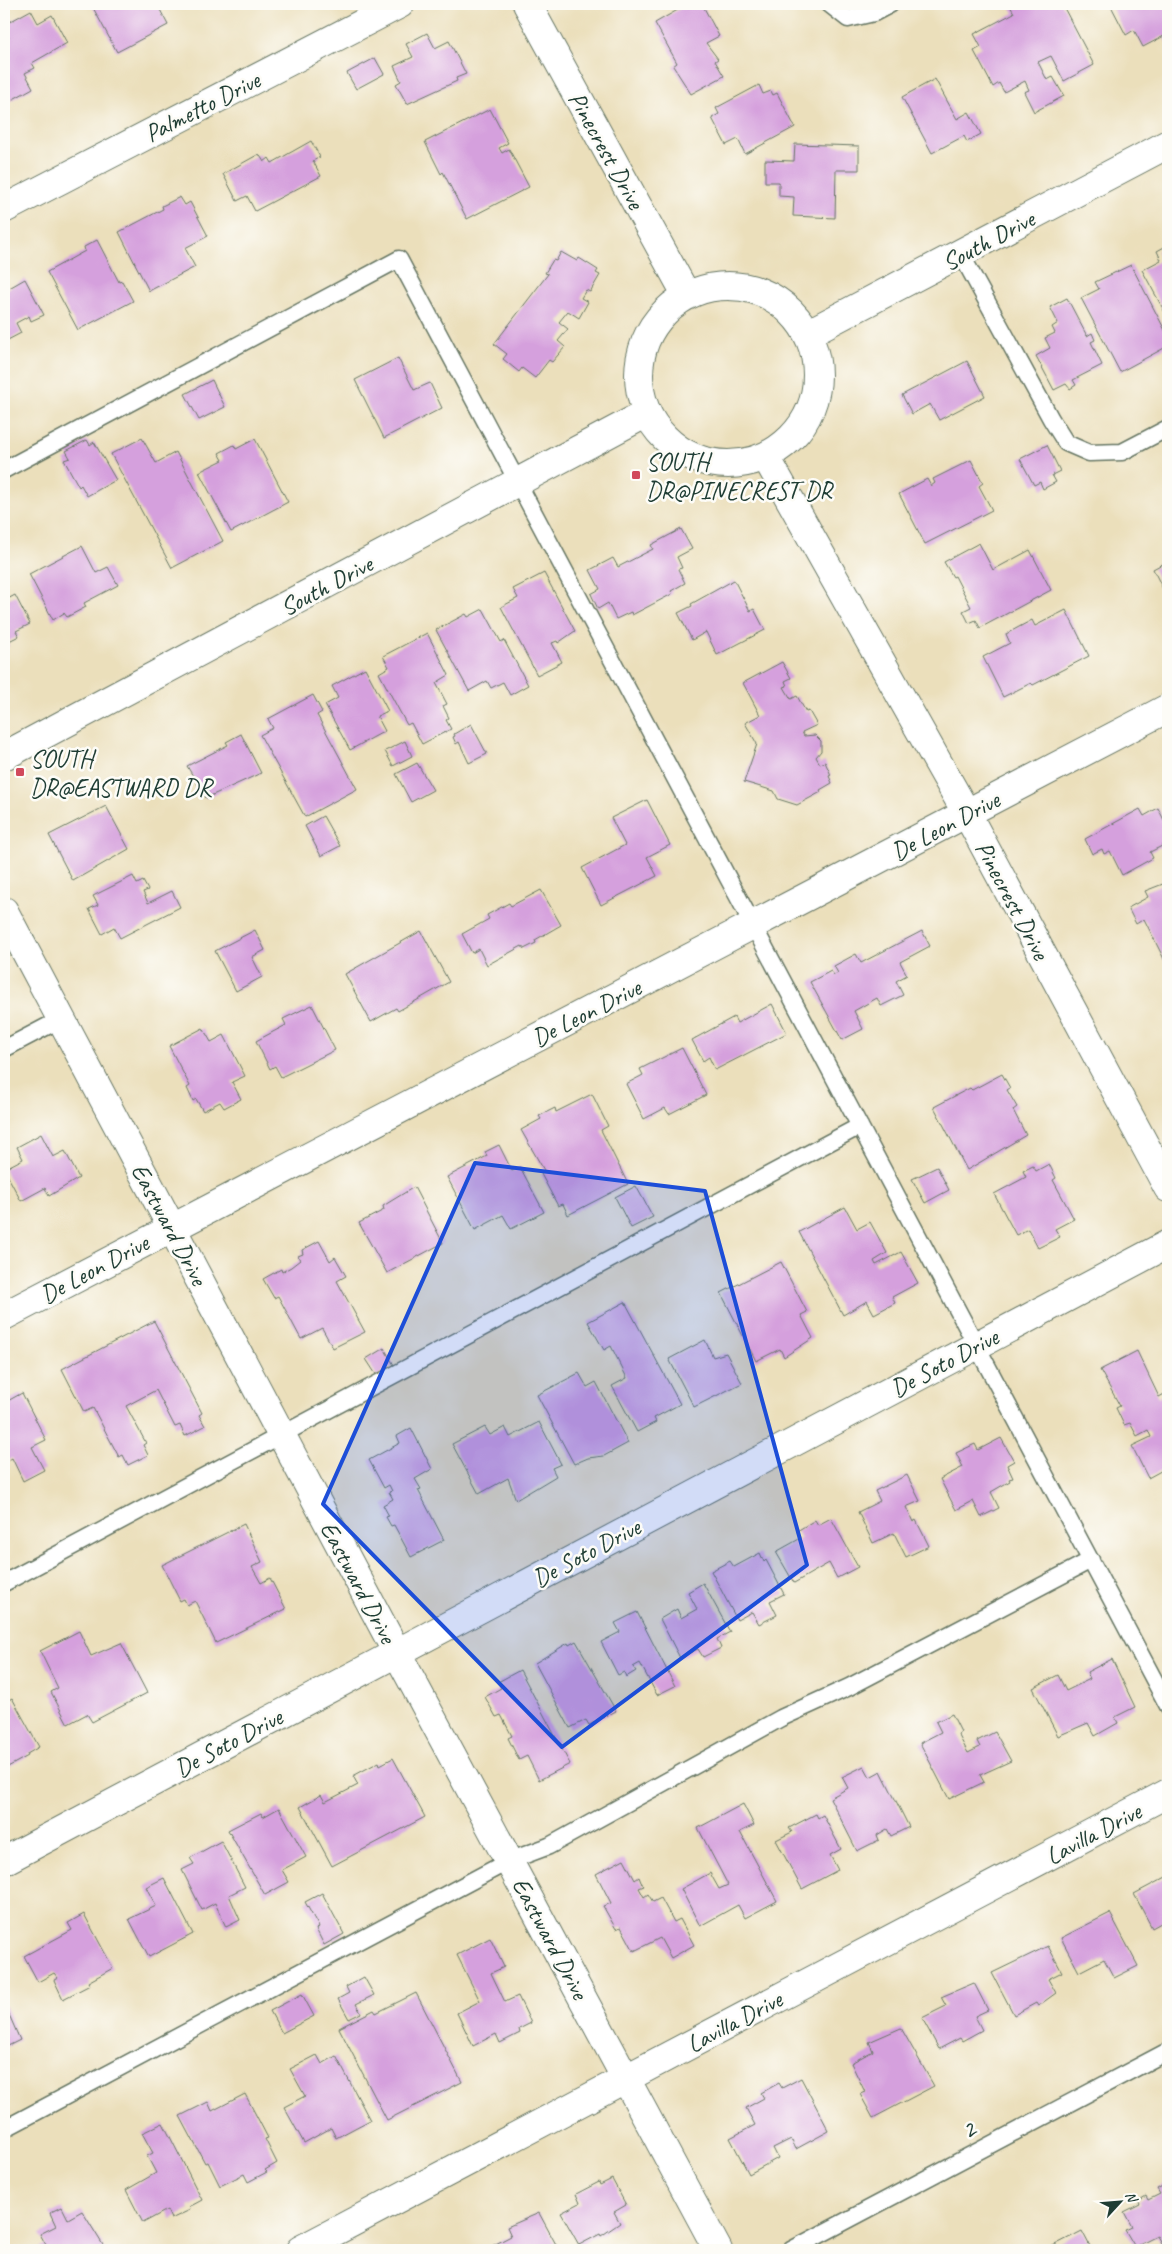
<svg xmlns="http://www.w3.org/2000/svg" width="1172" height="2254" viewBox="0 0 1172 2254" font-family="Caveat,sans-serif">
<rect width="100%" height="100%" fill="#fdfcf7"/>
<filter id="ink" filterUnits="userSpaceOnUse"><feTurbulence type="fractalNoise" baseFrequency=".02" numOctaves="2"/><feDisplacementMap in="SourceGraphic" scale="10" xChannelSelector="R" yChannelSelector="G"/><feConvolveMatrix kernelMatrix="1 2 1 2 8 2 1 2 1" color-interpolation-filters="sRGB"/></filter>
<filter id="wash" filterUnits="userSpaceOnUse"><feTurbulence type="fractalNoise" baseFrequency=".0096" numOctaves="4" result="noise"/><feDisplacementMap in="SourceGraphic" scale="20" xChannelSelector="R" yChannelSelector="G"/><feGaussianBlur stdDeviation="1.12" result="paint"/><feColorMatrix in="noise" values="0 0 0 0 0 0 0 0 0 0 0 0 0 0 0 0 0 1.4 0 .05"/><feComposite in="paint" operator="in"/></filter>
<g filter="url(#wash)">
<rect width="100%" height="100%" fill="#ebdfbb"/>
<g id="blocks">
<path fill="#d5a0dd" d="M91 4H157L168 25 117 52Z
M688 4H702L719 36 706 43 718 59 715 61 724 76 691 94 673 66 677 63 655 23Z
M1009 4H1062L1094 65 1064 81 1051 56 1038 62 1047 80 1053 77 1064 96 1034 112 1024 92 1029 90 1025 81 1004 92 999 83 993 87 974 51 981 47 974 34 1014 13Z
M1110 4H1168V41L1166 42 1164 36 1143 47 1134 30 1126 35Z
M31 10 38 23 52 15 67 43 32 63 35 68 25 73 33 88 8 102 4 95V41L9 38 4 25Z
M427 33 435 48 449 41 466 74 456 78 457 81 407 104 396 84 401 81 394 66 413 57 406 44Z
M375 58 384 74 356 89 347 73Z
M935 79 957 119 969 112 981 134 967 142 964 136 932 153 902 97Z
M759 85 763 94 771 91 773 95 777 93 795 127 745 154 738 139 726 145 712 118 719 114 716 108Z
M490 109 508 143 499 148 502 153 509 149 529 187 467 219 443 172 441 174 425 142Z
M311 141 320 157 313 161 321 176 255 211 247 196 237 201 223 174 259 154 264 162 269 158 272 163Z
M795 144 859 146V170H836L835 218 793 216 794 197 779 196V182H765V160L794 161Z
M180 197 185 205 190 202 208 236 185 248 195 267 149 291 119 232 163 209 162 206Z
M97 240 119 282 122 281 133 301 78 330 47 272 85 251 84 247Z
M1168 245V318L1142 270 1161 260 1157 251Z
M561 252 577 261 579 258 598 270 596 273 600 275 590 292 586 290 581 298 588 302 579 318 568 311 559 322 568 329 558 341 565 347 552 362 549 360 535 378 522 368 519 372 503 359 507 354 494 344 548 274 545 273 553 260 556 261Z
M1131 265 1168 336V346L1120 372 1081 298 1099 289 1095 282Z
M25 279 44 315 31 321 29 316 16 323 21 333 4 342V291Z
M1067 298 1087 336 1092 333 1095 340 1091 342 1102 365 1073 380 1076 385 1070 389 1066 384 1054 390 1036 356 1050 348 1045 338 1055 333 1052 327 1058 323 1050 307Z
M398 358 414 390 430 383 442 408 384 438 355 380Z
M967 361 985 396 939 420 930 404 912 414 902 395Z
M212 380 225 407 199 420 185 394Z
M142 438 156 463 176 452 223 541 172 568 111 454Z
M255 439 288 502 231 532 199 472 223 460 219 453 234 445 236 449Z
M87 440 90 445 94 442 116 480 87 496 81 485 79 487 64 460 70 458 66 451Z
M1047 445 1060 471 1052 475 1056 482 1043 489 1040 482 1034 485 1020 459Z
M971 460 983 483 979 486 992 510 925 544 899 494 927 479 931 486 935 483 933 479Z
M681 529 692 549 677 557 682 568 678 569 685 583 671 591 672 594 632 615 631 612 616 619 608 603 598 609 591 594 600 589 590 570 613 558 618 567 653 549 651 545Z
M979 543 993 570 1030 550 1051 590 980 628 976 620 969 623 963 611 971 607 955 576 953 577 944 562Z
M82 546 96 573 108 567 118 585 84 603 86 607 67 617 64 613 53 620 29 574Z
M1168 561V599L1153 569Z
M544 573 575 631 558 643 557 641 552 643 562 662 537 675 501 607 518 598 513 589Z
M734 580 750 611 754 609 765 630 717 655 706 632 692 640 678 613 692 606 691 604Z
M15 595 30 624 16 631 19 636 7 642 9 646 4 649V601Z
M483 609 501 642 504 640 528 685 510 695 503 682 491 688 487 681 469 691 436 630 466 614 468 617Z
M1066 610 1089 656 1033 685 1031 683 1003 697 983 657 1010 643 1006 634 1032 620 1035 626Z
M427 633 449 675 436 683 447 704 443 706 449 718 446 720 451 729 422 744 411 723 407 725 379 673 389 667 383 656Z
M782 662 791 678 785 681 787 686 784 687 791 699 797 696 806 712 809 711 817 725 802 732 804 736 815 735 821 741V751L816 757 820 764 825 762 831 775 829 776 832 783 820 790 821 792 797 805 778 799 774 791 744 782 757 744 745 723 760 715 743 683Z
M365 668 388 711 377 716 385 731 350 750 325 705 338 698 332 686Z
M313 695 322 712 317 715 357 789 305 817 260 735 273 728 268 719Z
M471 724 487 754 469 763 459 742 456 744 453 737 455 736 454 734Z
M241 734 261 773 206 798 187 766 228 745 226 742Z
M405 741 412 756 393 766 385 751Z
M417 763 433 790 411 802 396 774Z
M647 800 670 845 647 857 657 876 601 905 582 868 625 845 611 818Z
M106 806 129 849 73 881 49 835Z
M1158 808 1168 828V843L1150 852 1153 858 1122 875 1110 851 1104 854 1102 849 1092 854 1085 839 1140 809 1144 816Z
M323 816 340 846 321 856 305 826Z
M133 876 137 884 143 881 148 890 143 892 148 903 172 891 180 907 120 938 114 927 102 934 89 909 98 905 93 896Z
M1168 882V959L1165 961 1144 919 1136 924 1128 908 1148 897 1145 891Z
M541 890 561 925 535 940 536 943 524 949 522 946 487 965 479 949 472 953 462 934 489 919 487 915 509 903 511 906Z
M255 930 265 950 252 957 262 977 236 991 215 951Z
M421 931 449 982 398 1011 396 1008 371 1022 345 974Z
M922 931 930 946 900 962 907 975 896 981 903 995 881 1006 877 998 854 1011 863 1029 842 1040 810 982 831 971 834 975 838 973 834 966 856 954 861 963Z
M772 1004 787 1033 715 1070 709 1057 703 1061 692 1040 734 1017 737 1023Z
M312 1005 335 1050 281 1077 275 1066 270 1069 256 1041 286 1025 283 1019Z
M203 1028 211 1042 224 1035 245 1076 232 1082 241 1099 224 1108 220 1102 203 1111 196 1099 193 1101 187 1088 190 1086 169 1046Z
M682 1048 706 1095 669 1114 665 1108 644 1119 626 1084 643 1075 640 1069Z
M1002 1074 1010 1088 1007 1090 1017 1107 1013 1110 1026 1135 967 1170 934 1107 970 1088 972 1090Z
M592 1094 608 1126 601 1130 628 1184 568 1215 563 1204 558 1206 541 1174 545 1172 521 1130 541 1119 539 1116 555 1108 556 1112Z
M41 1134 53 1157 65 1151 79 1178 49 1196 45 1188 21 1201 4 1169 23 1159 17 1147Z
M499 1145 512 1171 520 1167 544 1212 511 1229 503 1215 475 1230 447 1177 487 1156 485 1152Z
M1049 1164 1056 1178 1053 1180 1074 1219 1055 1229 1060 1237 1038 1248 1028 1229 1016 1235 994 1194 1026 1177 1023 1171 1033 1166 1036 1171Z
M937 1167 949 1190 925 1203 912 1179Z
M636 1186 653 1217 631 1228 615 1197Z
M414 1187 443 1243 387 1273 359 1223 384 1210 383 1206Z
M845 1207 857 1229 870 1222 887 1253 874 1261 876 1265 901 1252 918 1283 892 1297 895 1303 874 1314 867 1301 843 1315 799 1232Z
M319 1241 330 1261 335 1257 346 1276 337 1281 365 1332 333 1348 322 1328 301 1339 278 1296 274 1298 263 1279 281 1269 282 1272 291 1267 300 1260 298 1256 303 1254 302 1250Z
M781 1262 807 1312 801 1315 813 1338 784 1357 780 1349 756 1361 721 1293Z
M625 1302 680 1404 654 1418 656 1422 637 1432 612 1386 627 1378 611 1346 604 1350 588 1322Z
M154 1321 202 1413 199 1415 205 1426 185 1436 180 1425 175 1427 156 1390 126 1406 146 1443 143 1445 148 1455 128 1465 123 1455 119 1457 93 1408 84 1412 62 1369Z
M705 1340 713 1357 726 1353 742 1383 694 1407 669 1359Z
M384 1348 394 1365 377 1376 366 1359Z
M1137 1351 1159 1397 1168 1392V1467L1148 1478 1132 1446 1151 1437 1148 1430 1137 1436 1130 1423 1124 1425 1116 1408 1120 1406 1100 1370Z
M579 1373 587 1387 596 1382 628 1443 604 1456 588 1458 574 1464 537 1395Z
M22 1393 46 1440 32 1447 44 1470 23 1481 12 1458 4 1463V1414L8 1412 4 1403Z
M539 1422 561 1464 552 1468 556 1476 516 1500 508 1478 479 1494 452 1444 485 1427 490 1435 505 1427 510 1437Z
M411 1428 432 1469 415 1479 421 1489 418 1490 444 1540 411 1557 394 1525 391 1526 386 1517 389 1516 383 1505 393 1499 389 1492 392 1491 389 1485 384 1488 369 1460 400 1443 397 1436Z
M1001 1438 1014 1461 1007 1465 1013 1478 1009 1479 1010 1481 991 1492 999 1508 981 1517 973 1501 956 1510 940 1479 963 1467 956 1453 975 1444 978 1450Z
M907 1475 920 1501 906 1507 913 1522 916 1520 929 1546 906 1557 894 1533 873 1543 858 1512 880 1501 875 1491Z
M831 1518 858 1567 837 1578 829 1563 794 1583 776 1552 801 1538 797 1531 815 1520 818 1525Z
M244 1524 262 1562 252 1567 261 1583 270 1578 286 1609 216 1643 195 1601 187 1605 184 1599 180 1601 162 1565Z
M760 1553 764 1562 766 1560 784 1594 770 1601 777 1615 759 1624 752 1612 737 1620 711 1571 730 1561 734 1567Z
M703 1583 730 1632 717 1639 721 1648 703 1657 698 1649 680 1658 660 1619 677 1609 681 1618 697 1609 688 1592Z
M637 1612 675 1686 657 1695 640 1663 633 1667 636 1671 626 1677 624 1672 618 1675 601 1642 620 1632 615 1623Z
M79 1631 91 1656 121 1643 147 1693 92 1722 87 1714 68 1724 51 1692 58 1688 40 1651Z
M576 1641 616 1711 589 1725 586 1720 570 1728 535 1663 568 1643 569 1645Z
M1112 1659 1135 1707 1115 1717 1118 1723 1095 1736 1088 1723 1058 1736 1033 1688 1058 1675 1066 1691 1090 1679 1087 1672Z
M520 1670 570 1764 539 1780 527 1756 519 1760 508 1738 512 1736 501 1715 496 1717 485 1697 501 1688 498 1682Z
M12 1698 39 1747 27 1754 28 1756 4 1769V1703Z
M952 1714 961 1732 958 1734 968 1753 980 1747 977 1741 995 1732 1011 1761 980 1775 984 1782 949 1799 920 1743 941 1732 936 1722Z
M393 1758 425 1817 332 1866 300 1807 321 1795 325 1802 358 1785 353 1776 379 1762 380 1765Z
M864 1766 870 1777 881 1771 909 1827 891 1836 887 1829 877 1835 879 1840 857 1851 830 1798 848 1788 842 1777Z
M743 1804 754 1825 740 1832 777 1901 745 1918 738 1905 700 1926 681 1889 710 1873 719 1889 728 1885 698 1828Z
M279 1808 306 1857 282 1870 289 1882 265 1895 228 1830 261 1813 263 1817Z
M816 1814 818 1818 823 1815 841 1849 830 1855 838 1870 802 1889 776 1840 792 1832 789 1828Z
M221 1841 245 1887 229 1895 240 1920 226 1927 215 1903 202 1910 182 1870 194 1864 190 1858Z
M624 1859 635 1880 639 1877 641 1882 644 1886 639 1888 644 1897 648 1894 653 1902 661 1898 674 1922 680 1919 694 1945 671 1958 660 1938 634 1951 621 1927 616 1929 603 1906 611 1903 596 1874Z
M1168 1876V1919L1152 1928 1134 1894Z
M164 1878 193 1934 149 1957 129 1919 156 1906 146 1887Z
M322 1893 344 1934 324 1945 316 1929 319 1927 305 1902Z
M1110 1913 1138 1966 1114 1978 1104 1959 1079 1972 1061 1938Z
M84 1914 113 1968 88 1982 90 1985 63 1999 54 1980 58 1978 54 1973 38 1982 24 1956 72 1930 68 1923Z
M490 1938 504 1967 491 1973 505 2002 518 1996 531 2023 519 2029 520 2033 500 2043 496 2034 473 2046 457 2013 480 2001 457 1955Z
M1048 1946 1062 1972 1048 1979 1056 1993 1038 2006 1036 2003 1014 2015 992 1973Z
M364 1977 374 1995 356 2004 361 2013 349 2019 338 1999 349 1993 346 1987Z
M974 1983 988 2010 975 2016 982 2030 962 2041 960 2038 939 2049 922 2018 946 2006 941 1997Z
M416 1993 462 2082 387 2120 339 2028 374 2010 376 2013Z
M302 1994 314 2016 282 2033 270 2011Z
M4 2003 20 2040 4 2048Z
M901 2028 934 2086 873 2118 860 2094 865 2092 851 2063 873 2051 869 2042Z
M317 2055 322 2064 336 2056 370 2120 336 2138 331 2128 304 2143 284 2107 305 2096 290 2069Z
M801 2078 829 2131 796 2149 791 2139 773 2148 778 2158 749 2174 730 2138 755 2125 746 2108 764 2098 761 2093 779 2083 782 2088Z
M245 2094 268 2138 265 2139 277 2163 265 2170 267 2172 248 2182 244 2174 220 2186 208 2162 205 2163 180 2116 208 2102 212 2111Z
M163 2123 202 2200 189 2207 190 2210 171 2219 167 2210 143 2223 126 2190 156 2173 147 2156 153 2153 142 2133Z
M612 2179 626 2205 614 2212 620 2223 601 2236 600 2234 579 2245 561 2213 580 2203 576 2194 599 2182 600 2185Z
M1166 2184 1168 2248 1165 2250 1157 2236 1135 2247 1125 2230 1132 2227 1124 2212 1140 2204 1138 2201 1146 2196 1148 2200 1160 2194 1157 2189Z
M62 2207 68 2219 82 2211 106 2250H36L46 2245 40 2234 56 2226 50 2213Z
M539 2213 559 2250H489L488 2248 511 2236 507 2227Z
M1082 2231 1092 2250H1045Z"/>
</g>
</g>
<g filter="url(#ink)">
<use href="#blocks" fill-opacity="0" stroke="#667663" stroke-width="1"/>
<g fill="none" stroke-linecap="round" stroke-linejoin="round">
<g stroke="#667663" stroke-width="19">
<path id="service" d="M829 4 848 19 874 13 891 4
M961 254 1051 419 1066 443 1089 453 1122 452 1168 428
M4 470 399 259 1168 1706
M4 1049 61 1019
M4 1583 860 1126
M4 2129 509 1861 549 1846 781 1718 849 1687 1091 1560
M791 2250 1168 2051"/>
</g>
<g stroke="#667663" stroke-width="30">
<path id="minor" d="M527 4 687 296
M4 209 400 4
M639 375a89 89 0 1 1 178 0a89 89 0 1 1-178 0Z
M807 334 1168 144
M766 457 967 814 1168 1188
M4 756 647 413
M4 911 397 1653 718 2250
M4 1316 1168 708
M4 1861 1168 1244
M300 2250 1168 1793"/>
</g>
<use href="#service" stroke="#fff" stroke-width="16"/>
<use href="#minor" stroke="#fff" stroke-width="28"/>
</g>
</g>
<path fill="#1d4ed8" fill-opacity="0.2" stroke="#1d4ed8" stroke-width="4" stroke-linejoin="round" d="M475 1163 705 1191 807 1565 562 1747 323 1504Z"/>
<g fill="#d1495b" stroke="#fdfcf7" stroke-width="2">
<rect x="631" y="470" width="10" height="10" rx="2.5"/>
<rect x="15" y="767" width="10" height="10" rx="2.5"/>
</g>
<g text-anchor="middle" stroke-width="5" stroke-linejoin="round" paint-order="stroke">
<g font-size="25" fill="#1f3d34" stroke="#fdfcf7">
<text transform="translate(202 106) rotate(-27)" y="9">Palmetto Drive</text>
<text transform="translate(607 150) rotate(61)" y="9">Pinecrest Drive</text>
<text transform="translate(988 240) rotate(-28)" y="9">South Drive</text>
<text transform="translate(326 585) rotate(-28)" y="9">South Drive</text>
<text transform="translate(945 825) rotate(-28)" y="9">De Leon Drive</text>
<text transform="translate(1013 900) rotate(62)" y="9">Pinecrest Drive</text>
<text transform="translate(586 1012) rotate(-27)" y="9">De Leon Drive</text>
<text transform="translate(170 1224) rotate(62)" y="9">Eastward Drive</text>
<text transform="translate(94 1268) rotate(-28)" y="9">De Leon Drive</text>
<text transform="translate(944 1362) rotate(-28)" y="9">De Soto Drive</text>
<text transform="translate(586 1552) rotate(-28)" y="9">De Soto Drive</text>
<text transform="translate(359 1582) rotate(62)" y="9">Eastward Drive</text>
<text transform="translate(228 1742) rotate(-28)" y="9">De Soto Drive</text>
<text transform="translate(1093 1833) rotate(-28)" y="9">Lavilla Drive</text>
<text transform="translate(551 1938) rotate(62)" y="9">Eastward Drive</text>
<text transform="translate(734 2021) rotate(-28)" y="9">Lavilla Drive</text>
<text transform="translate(968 2129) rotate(-28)" y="9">2</text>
</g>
<g font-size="25" fill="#1f3d34" stroke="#fdfcf7" text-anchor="start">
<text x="646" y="470">SOUTH<tspan x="646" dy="29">DR@PINECREST DR</tspan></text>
<text x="30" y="767">SOUTH<tspan x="30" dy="29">DR@EASTWARD DR</tspan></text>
</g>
</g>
<rect width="1172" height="2254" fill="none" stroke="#fdfcf7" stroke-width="20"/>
<g transform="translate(1120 2202) rotate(64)" stroke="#fdfcf7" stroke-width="4" paint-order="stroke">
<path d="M0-4L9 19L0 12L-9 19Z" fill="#1f3d34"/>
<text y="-8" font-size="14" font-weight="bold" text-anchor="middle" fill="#1f3d34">N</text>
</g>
</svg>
